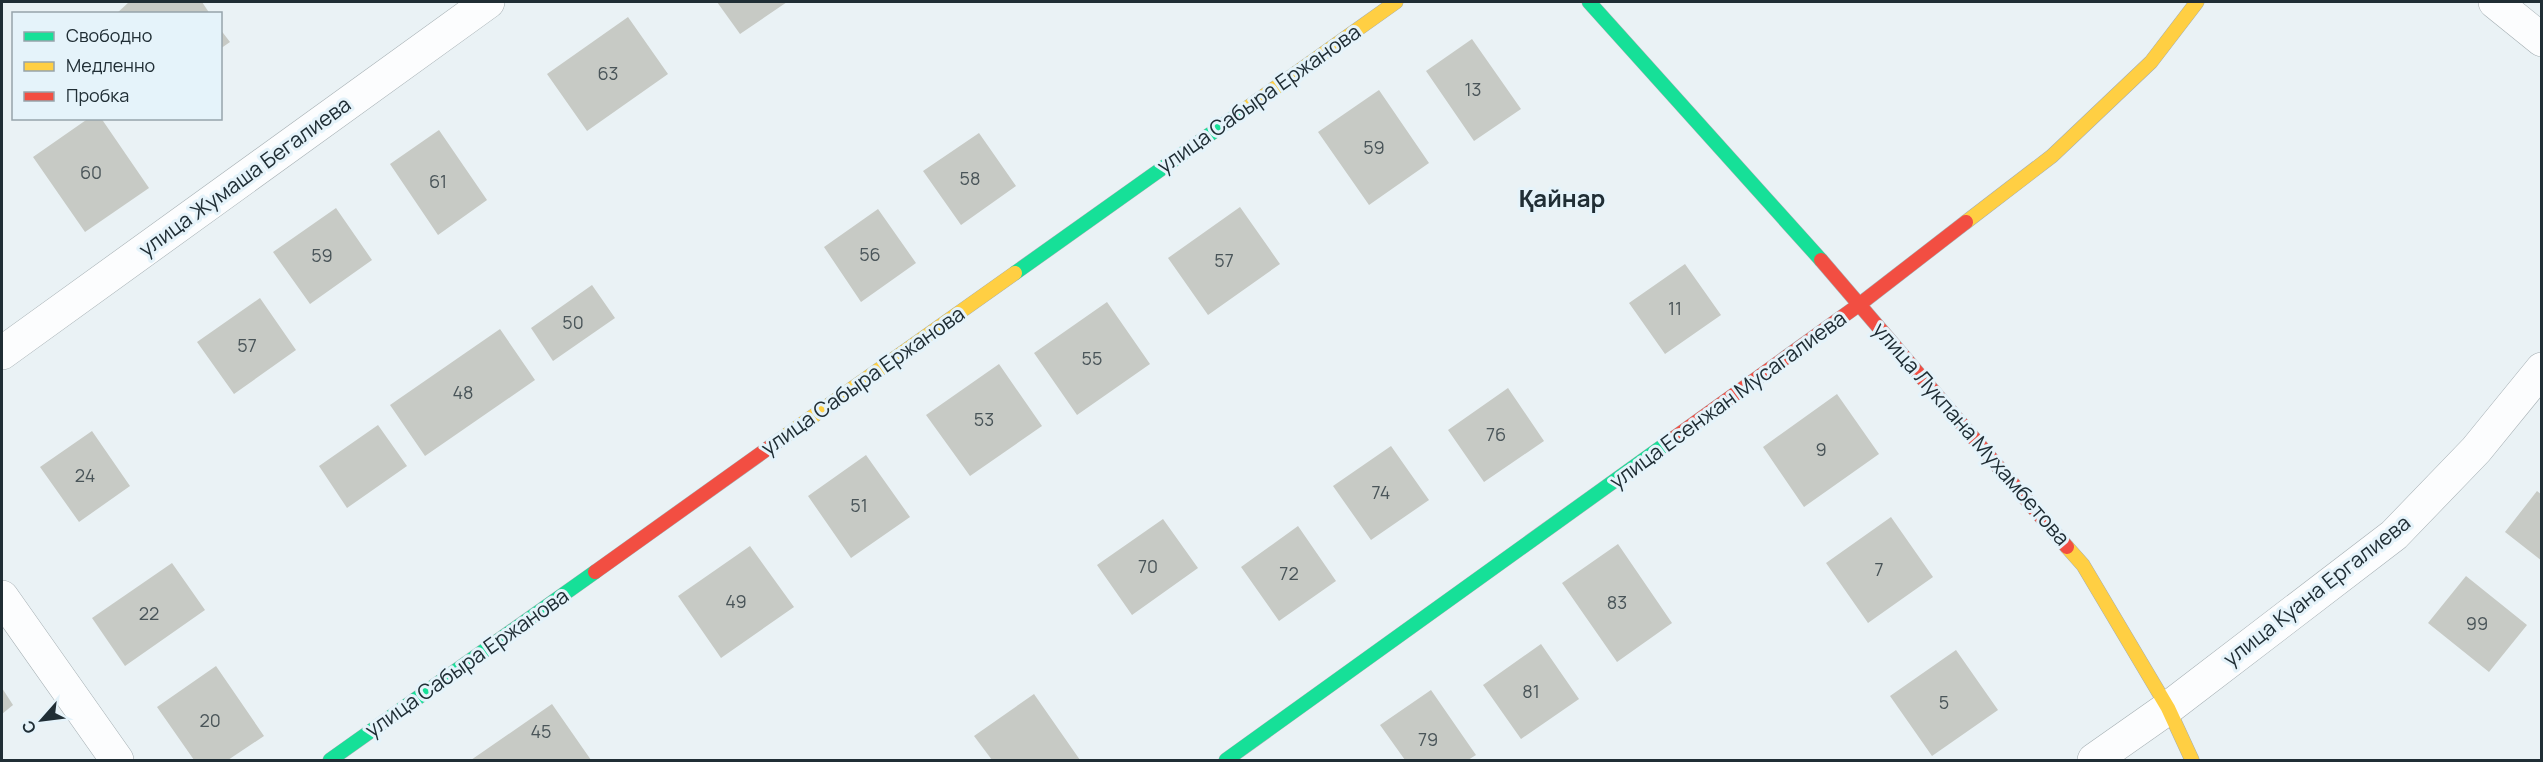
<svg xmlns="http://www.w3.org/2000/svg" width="2543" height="762" viewBox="0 0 2543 762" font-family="Manrope,sans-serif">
<rect width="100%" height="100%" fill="#eaf2f5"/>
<path fill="#c7cac5" d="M129 2H202L210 14H116Z
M717 2H787L740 34Z
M628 17 668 74 587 131 547 74Z
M220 29 230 42 220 49Z
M1472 39 1521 109 1474 141 1426 71Z
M1379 90 1429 163 1369 205 1318 132Z
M89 118H101L149 188 85 232 33 157Z
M439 130 487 200 438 235 390 164Z
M979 133 1016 186 961 225 923 171Z
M1240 207 1280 264 1208 315 1168 258Z
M336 208 372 260 310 304 273 252Z
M878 209 916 263 861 302 824 247Z
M1685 264 1721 315 1665 354 1629 303Z
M592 285 615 318 553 361 531 328Z
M260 298 296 350 234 394 197 342Z
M1107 302 1150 364 1077 415 1034 353Z
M500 329 535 380 425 456 390 405Z
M999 364 1042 426 970 476 926 415Z
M1508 388 1544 441 1484 482 1448 430Z
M1837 394 1879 454 1804 507 1763 447Z
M378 425 407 466 347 508 319 466Z
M92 431 130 486 79 522 40 467Z
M1391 446 1429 500 1371 540 1333 486Z
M866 455 910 517 851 558 808 496Z
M2537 491 2542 495V561L2505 532Z
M1891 517 1933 577 1868 623 1826 563Z
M1163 519 1198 568 1132 615 1097 565Z
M1298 526 1336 581 1279 621 1241 567Z
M1618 544 1672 623 1617 662 1562 583Z
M750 546 794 607 721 658 678 596Z
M172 563 205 610 125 666 92 618Z
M2466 576 2527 625 2489 672 2428 623Z
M1541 644 1579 699 1521 739 1483 685Z
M1956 650 1998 710 1932 756 1890 696Z
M216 666 264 736 228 760H194L157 707Z
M2 688 13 705 2 714Z
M1431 690 1476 755 1468 760H1405L1380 725Z
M1034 694 1080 760H992L974 736Z
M552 704 591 760H471Z"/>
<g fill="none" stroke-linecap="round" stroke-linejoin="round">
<g stroke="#a4aeb2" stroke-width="34">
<path id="street" d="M2495 2 2542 40
M2 353 488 2
M2 597 117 760
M2094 760 2168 708 2394 535 2476 450 2542 369"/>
</g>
<g stroke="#a4aeb2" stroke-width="15">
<path id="fast" d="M1589 2 1821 260
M1015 273 1247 108
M330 760 595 572
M1226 760 1674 438"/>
</g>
<g stroke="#a4aeb2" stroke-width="15">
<path id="slow" d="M1247 108 1396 2
M1966 222 2052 156 2151 62 2197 2
M781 439 1015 273
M2067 547 2083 565 2168 708 2192 760"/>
</g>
<g stroke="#a4aeb2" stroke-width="15">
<path id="jam" d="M1821 260 2067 547
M1674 438 1860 304 1966 222
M595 572 781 439"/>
</g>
<use href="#street" stroke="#fcfdfe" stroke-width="33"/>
<use href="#fast" stroke="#16e098" stroke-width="14"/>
<use href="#slow" stroke="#ffcf43" stroke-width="14"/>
<use href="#jam" stroke="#f24e42" stroke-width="14"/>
</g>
<g text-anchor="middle" stroke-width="6" stroke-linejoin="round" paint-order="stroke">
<g font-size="18" fill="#4a5559">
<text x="608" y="80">63</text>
<text x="1473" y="96">13</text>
<text x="1374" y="154">59</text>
<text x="91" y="179">60</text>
<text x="970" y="185">58</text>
<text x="438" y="188">61</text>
<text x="870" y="261">56</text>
<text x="322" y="262">59</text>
<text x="1224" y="267">57</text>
<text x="1675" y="315">11</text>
<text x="573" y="329">50</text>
<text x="247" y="352">57</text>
<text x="1092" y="365">55</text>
<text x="463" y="399">48</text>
<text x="984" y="426">53</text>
<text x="1496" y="441">76</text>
<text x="1821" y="456">9</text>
<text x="85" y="482">24</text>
<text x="1381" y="499">74</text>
<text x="859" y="512">51</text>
<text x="1148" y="573">70</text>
<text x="1879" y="576">7</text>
<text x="1289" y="580">72</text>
<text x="736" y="608">49</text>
<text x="1617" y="609">83</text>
<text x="149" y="620">22</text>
<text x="2477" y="630">99</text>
<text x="1531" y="698">81</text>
<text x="1944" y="709">5</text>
<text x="210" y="727">20</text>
<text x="541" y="738">45</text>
<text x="1428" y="746">79</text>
</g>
<g font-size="21" fill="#202e35" stroke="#e5f3fa">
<text transform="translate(1259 99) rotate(-35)" y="7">улица Сабыра Ержанова</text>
<text transform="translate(245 177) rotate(-36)" y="7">улица Жумаша Бегалиева</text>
<text transform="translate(863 381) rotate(-35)" y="7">улица Сабыра Ержанова</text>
<text transform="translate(1728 400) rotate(-36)" y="7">улица Есенжан Мусагалиева</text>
<text transform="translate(1971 434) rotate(49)" y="7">улица Лукпана Мухамбетова</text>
<text transform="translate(2317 591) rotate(-38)" y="7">улица Куана Ергалиева</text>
<text transform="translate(467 663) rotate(-35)" y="7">улица Сабыра Ержанова</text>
</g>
<g font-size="24" font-weight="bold" fill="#202e35" stroke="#e5f3fa">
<text x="1562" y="207">Қайнар</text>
</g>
</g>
<rect width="2543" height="762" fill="none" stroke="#202e35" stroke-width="6"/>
<rect x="12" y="12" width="210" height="108" fill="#e5f3fa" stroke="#96a4ab" stroke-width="1.5"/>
<rect x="24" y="32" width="30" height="9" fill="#16e098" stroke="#96a4ab" stroke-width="1.5"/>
<text x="66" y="42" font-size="18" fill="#202e35">Свободно</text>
<rect x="24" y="62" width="30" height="9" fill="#ffcf43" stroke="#96a4ab" stroke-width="1.5"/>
<text x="66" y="72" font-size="18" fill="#202e35">Медленно</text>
<rect x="24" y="92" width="30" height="9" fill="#f24e42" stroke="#96a4ab" stroke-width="1.5"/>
<text x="66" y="102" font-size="18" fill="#202e35">Пробка</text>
<g transform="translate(42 720) rotate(242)" stroke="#e5f3fa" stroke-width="4.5" paint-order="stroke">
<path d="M0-4.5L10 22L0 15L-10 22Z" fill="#202e35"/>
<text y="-9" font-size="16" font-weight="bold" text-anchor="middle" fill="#202e35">С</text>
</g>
</svg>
